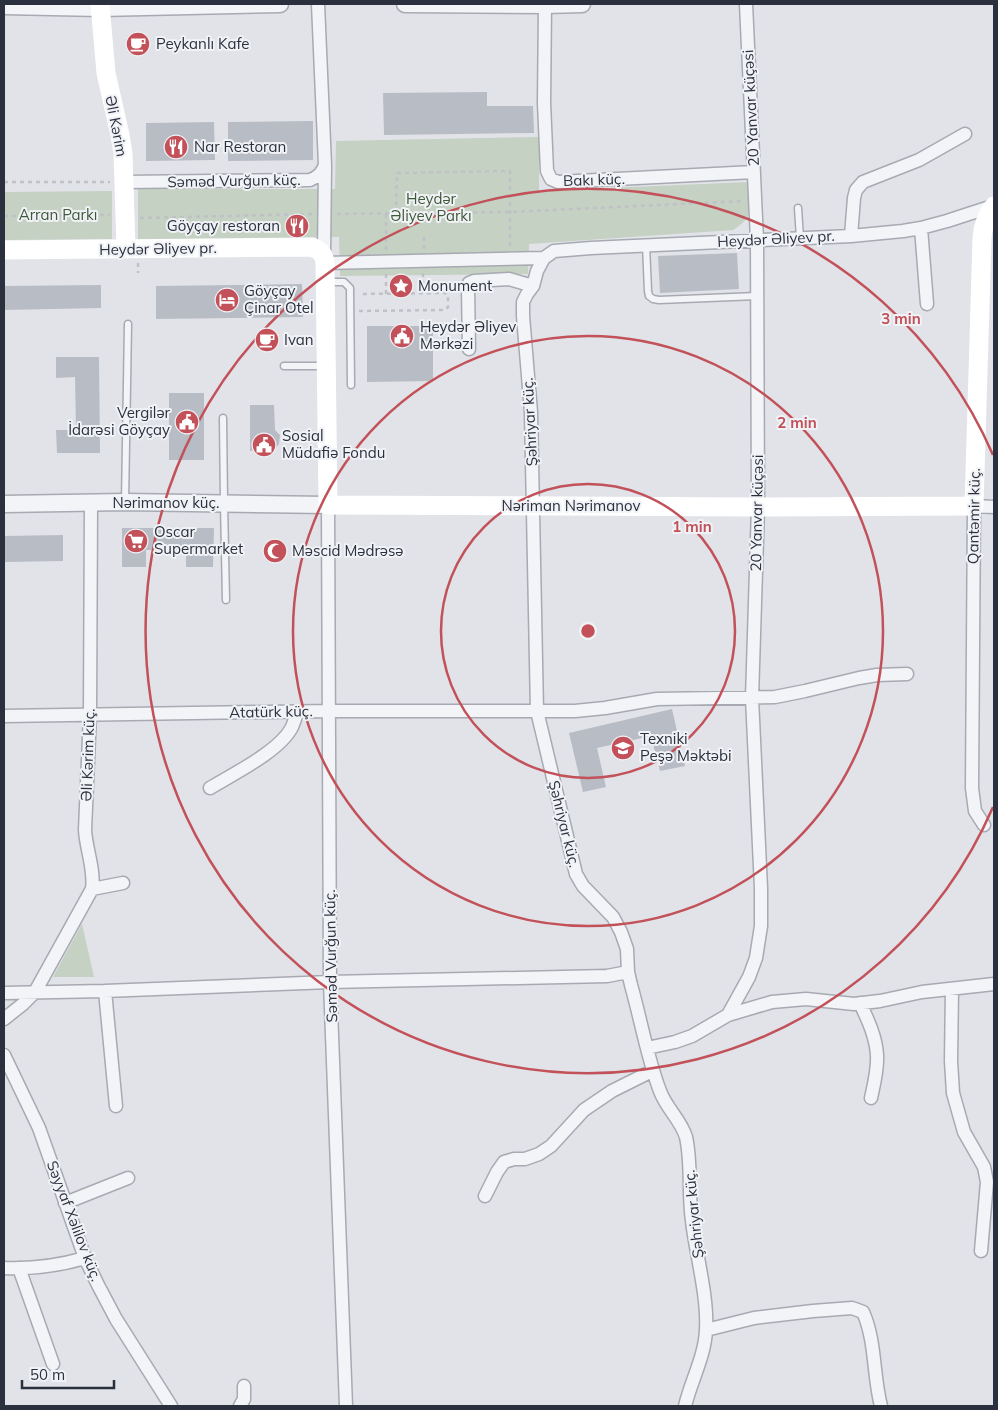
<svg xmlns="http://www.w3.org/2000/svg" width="998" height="1410" viewBox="0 0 998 1410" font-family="Mulish,sans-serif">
<rect width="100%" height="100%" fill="#e1e3e8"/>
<path fill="#c5d1c3" d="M539 137V191L749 182C750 205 756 216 733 230L529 244 528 274 340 276 339 237 138 241V189H335L336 141Z
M112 191V239L4 240V192Z
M82 924 94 977H53Z"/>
<path fill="#b8bcc5" d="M487 92V106H533L534 133 384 135 383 93Z
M313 121V160L228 161V122Z
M214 122 215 160 146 161V123Z
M737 253 739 289 660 293 658 256Z
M302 284 303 317 156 319V286Z
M101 285V308L4 310V286Z
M367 326H433V381L367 382Z
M56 357H99L100 453H57L56 430H76L75 377 56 378Z
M169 393H204V460H169Z
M250 405H274L275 430 280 435 279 444 274 450 250 451Z
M122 528H214L213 567H186V550H146V567H122Z
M63 535V561L4 562V536Z
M672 709 685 766 660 771 651 736 597 748 606 787 583 792 569 733Z"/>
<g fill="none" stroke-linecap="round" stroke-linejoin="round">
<g stroke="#a7aab2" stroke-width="9">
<path id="service" d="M798 208 800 238
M646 245 648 291 649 296 653 299 659 300 757 296
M327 282H344L350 288 351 385
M284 366H325
M223 418 224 503 226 600
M125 502 128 324"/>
</g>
<g stroke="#a7aab2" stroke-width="15">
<path id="minor" d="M545 4 544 103 547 171 551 179 558 182 754 172
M124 182 310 180C318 177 322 173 325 165L318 4
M921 228 927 304
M851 236 854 198 856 190 863 182 919 160 965 134
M324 257 325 165
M325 263 544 258
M469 349 468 288 469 283 474 281 509 279 533 286
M328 505 330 982 346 1406
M4 716 329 711H575L605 708 657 699 775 697 805 691 859 678 877 675 907 674
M210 788C233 774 280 751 292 727 294 722 296 717 297 712
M984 825 975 811 972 788 974 506 994 507
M92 889 123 883
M952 989 951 1061 953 1093 964 1132 984 1167 987 1182 981 1251
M105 991 116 1106
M4 993 105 991 330 982 607 976 628 972
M860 1003C868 1020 876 1037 877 1055 878 1069 874 1084 871 1098
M728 1015 749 977 756 958 761 926V888L752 698 758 507 757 240 746 4
M4 1019 23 1004 35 992 92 889C95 870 86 849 85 830L90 714 91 503
M647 1048 675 1042 692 1036 728 1015 772 1002 806 999 854 1004 880 1001 922 992 994 984
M4 1055 39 1128 85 1258 98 1285 116 1319 171 1406
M485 1196 497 1172 504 1162 514 1159H525L539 1154 551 1146 584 1110 612 1091 652 1071
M65 1203 128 1178
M4 1268C32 1269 58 1266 85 1258
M19 1268 53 1364
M706 1330 754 1318 813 1311 852 1308 863 1312C876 1341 873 1376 881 1406
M240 1406 244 1399V1386
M685 1406C691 1381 705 1356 706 1330 708 1296 696 1255 692 1221 688 1193 692 1164 686 1137 681 1120 666 1108 660 1091 647 1057 641 1020 631 985L628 972 627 949 621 932 613 917 583 886 576 874 537 711 531 412 523 316V302L527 294 533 286 537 271 544 258 554 251 591 248 851 236 903 231 921 228 947 221 993 206"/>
</g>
<g stroke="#a7aab2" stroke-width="19">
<path id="tertiary" d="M405 4 545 5 582 4
M4 6 100 8 280 4
M4 504 125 502 328 505"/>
</g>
<path stroke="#bfc1c7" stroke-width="2.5" stroke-dasharray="4 4" stroke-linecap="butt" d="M4 182H110
M396 213 397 173 510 171V247
M337 214 510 212 744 201
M4 216 110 215
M140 218 314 214
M424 249V234
M386 250V213
M138 263V273
M423 293V272
M386 294V273
M359 311 445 310 448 307V295L445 293 359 294"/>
<use href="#service" stroke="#f3f4f7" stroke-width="6"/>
<use href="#minor" stroke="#f3f4f7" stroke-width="12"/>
<use href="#tertiary" stroke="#f3f4f7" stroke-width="16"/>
<path stroke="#fff" stroke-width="19" d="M100 4 106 73 120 135 123 153 126 249
M4 250 312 247C321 251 324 254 325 263L328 505 758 507 974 506 982 238C983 225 986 216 994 206"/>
</g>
<g fill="none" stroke="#c25159" stroke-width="2.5">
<circle cx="588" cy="631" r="147"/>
<circle cx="588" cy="631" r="295"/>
<path d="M993 807A442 442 0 1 1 993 455"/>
</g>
<defs>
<g id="cafe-disc" transform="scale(1.25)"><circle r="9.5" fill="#c25159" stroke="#f0f2f6"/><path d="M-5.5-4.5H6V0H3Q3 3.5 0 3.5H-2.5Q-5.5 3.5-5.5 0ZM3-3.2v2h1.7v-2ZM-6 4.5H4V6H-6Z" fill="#fff"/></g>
<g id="restaurant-disc" transform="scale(1.25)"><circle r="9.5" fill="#c25159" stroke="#f0f2f6"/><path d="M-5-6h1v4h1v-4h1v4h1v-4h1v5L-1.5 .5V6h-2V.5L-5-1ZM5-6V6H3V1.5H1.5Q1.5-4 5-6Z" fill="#fff"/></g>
<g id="sight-disc" transform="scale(1.25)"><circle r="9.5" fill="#c25159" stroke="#f0f2f6"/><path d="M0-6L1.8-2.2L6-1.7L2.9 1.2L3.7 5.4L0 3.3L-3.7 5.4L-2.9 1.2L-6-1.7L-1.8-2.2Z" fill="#fff"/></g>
<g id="hotel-disc" transform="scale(1.25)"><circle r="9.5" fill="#c25159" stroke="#f0f2f6"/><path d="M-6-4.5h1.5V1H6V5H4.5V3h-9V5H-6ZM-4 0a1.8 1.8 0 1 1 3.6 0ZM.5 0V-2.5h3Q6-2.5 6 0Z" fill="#fff"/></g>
<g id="civic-disc" transform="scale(1.25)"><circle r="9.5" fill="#c25159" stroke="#f0f2f6"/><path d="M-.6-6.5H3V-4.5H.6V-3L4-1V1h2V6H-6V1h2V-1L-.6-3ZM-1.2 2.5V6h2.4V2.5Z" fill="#fff"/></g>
<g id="supermarket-disc" transform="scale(1.25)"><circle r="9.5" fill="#c25159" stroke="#f0f2f6"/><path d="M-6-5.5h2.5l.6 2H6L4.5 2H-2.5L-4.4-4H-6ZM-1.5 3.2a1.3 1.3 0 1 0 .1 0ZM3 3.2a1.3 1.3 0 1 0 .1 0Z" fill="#fff"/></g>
<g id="mosque-disc" transform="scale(1.25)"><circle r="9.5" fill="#c25159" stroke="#f0f2f6"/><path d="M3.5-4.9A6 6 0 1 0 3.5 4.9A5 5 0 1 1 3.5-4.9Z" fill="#fff"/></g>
<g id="university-disc" transform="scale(1.25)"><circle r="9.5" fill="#c25159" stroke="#f0f2f6"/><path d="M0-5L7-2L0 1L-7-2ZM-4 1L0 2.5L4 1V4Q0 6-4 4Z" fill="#fff"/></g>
</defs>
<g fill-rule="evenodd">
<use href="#cafe-disc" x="138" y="44"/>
<use href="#restaurant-disc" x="176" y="147"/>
<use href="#restaurant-disc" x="297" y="226"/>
<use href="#sight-disc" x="401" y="286"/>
<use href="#hotel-disc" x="227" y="300"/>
<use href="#civic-disc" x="402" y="336"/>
<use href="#cafe-disc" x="267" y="340"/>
<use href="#civic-disc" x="187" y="422"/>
<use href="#civic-disc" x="264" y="445"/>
<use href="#supermarket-disc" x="136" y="541"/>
<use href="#mosque-disc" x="275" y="551"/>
<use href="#university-disc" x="623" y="748"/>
</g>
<g text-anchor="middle" stroke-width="4" stroke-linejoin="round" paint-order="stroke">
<g font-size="15" fill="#2b303e" stroke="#f0f2f6" text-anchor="start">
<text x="156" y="49">Peykanlı Kafe</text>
<text x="194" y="152">Nar Restoran</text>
<text x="280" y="231" text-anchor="end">Göyçay restoran</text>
<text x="418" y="291">Monument</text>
<text x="244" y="296">Göyçay<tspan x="244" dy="17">Çinar Otel</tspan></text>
<text x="420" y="332">Heydər Əliyev<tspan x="420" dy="17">Mərkəzi</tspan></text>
<text x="284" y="345">Ivan</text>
<text x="170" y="418" text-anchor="end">Vergilər<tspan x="170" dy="17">İdarəsi Göyçay</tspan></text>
<text x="282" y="441">Sosial<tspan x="282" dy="17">Müdafiə Fondu</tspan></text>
<text x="154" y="537">Oscar<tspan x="154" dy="17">Supermarket</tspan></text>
<text x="292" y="556">Məscid Mədrəsə</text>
<text x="640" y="744">Texniki<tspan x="640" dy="17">Peşə Məktəbi</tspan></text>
</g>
<g font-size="15" fill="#2b303e" stroke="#f0f2f6">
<text transform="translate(751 108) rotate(-93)" y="5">20 Yanvar küçəsi</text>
<text transform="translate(116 126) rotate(79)" y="5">Əli Kərim</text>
<text transform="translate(594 180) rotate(-2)" y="5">Bakı küç.</text>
<text transform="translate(234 181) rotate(-1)" y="5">Səməd Vurğun küç.</text>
<text transform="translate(776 239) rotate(-3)" y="5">Heydər Əliyev pr.</text>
<text transform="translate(158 249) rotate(-1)" y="5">Heydər Əliyev pr.</text>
<text transform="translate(530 422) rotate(-93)" y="5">Şəhriyar küç.</text>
<text x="166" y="508">Nərimanov küç.</text>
<text x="571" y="511">Nəriman Nərimanov</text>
<text transform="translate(757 513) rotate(-89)" y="5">20 Yanvar küçəsi</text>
<text transform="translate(974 516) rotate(-89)" y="5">Qantəmir küç.</text>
<text transform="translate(271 712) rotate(-1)" y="5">Atatürk küç.</text>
<text transform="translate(88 755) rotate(-88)" y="5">Əli Kərim küç.</text>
<text transform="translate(564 824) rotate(76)" y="5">Şəhriyar küç.</text>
<text transform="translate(331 956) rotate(-91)" y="5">Səməd Vurğun küç.</text>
<text transform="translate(694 1214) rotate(-96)" y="5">Şəhriyar küç.</text>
<text transform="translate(74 1221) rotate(69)" y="5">Səyyaf Xəlilov küç.</text>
</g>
<g font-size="15" fill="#3d5939" stroke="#f0f2f6">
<text x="431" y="204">Heydər<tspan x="431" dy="17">Əliyev Parkı</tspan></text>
<text x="58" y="220">Arran Parkı</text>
</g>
</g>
<circle cx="588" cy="631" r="8" fill="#c25159" stroke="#f0f2f6" stroke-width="2.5"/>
<g font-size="15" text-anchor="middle" font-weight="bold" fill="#c25159" stroke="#f0f2f6" stroke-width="4" stroke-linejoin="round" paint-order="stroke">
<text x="901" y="324">3 min</text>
<text x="797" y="428">2 min</text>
<text x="692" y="532">1 min</text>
</g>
<rect width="998" height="1410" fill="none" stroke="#2b303e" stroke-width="10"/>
<path d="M22 1380v8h92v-8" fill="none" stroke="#2b303e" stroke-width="2.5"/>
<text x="30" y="1380" font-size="15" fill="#2b303e" stroke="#f0f2f6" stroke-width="4" paint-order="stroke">50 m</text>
</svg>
